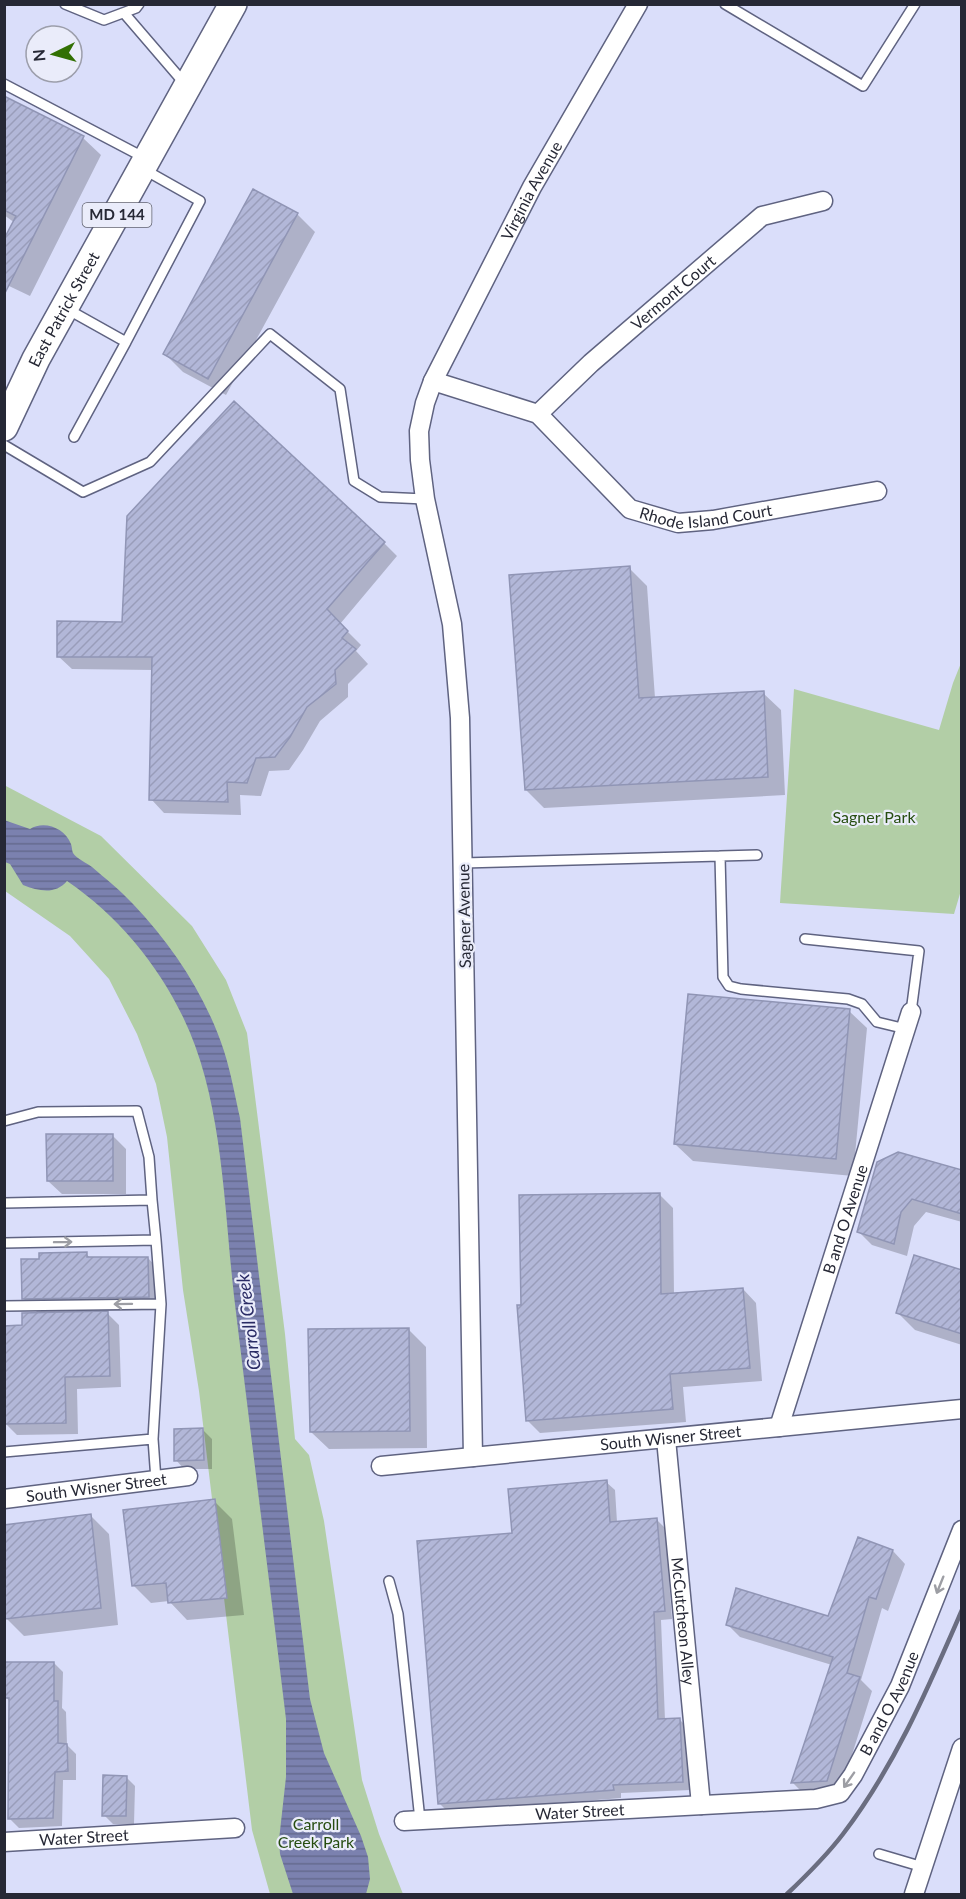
<svg xmlns="http://www.w3.org/2000/svg" width="966" height="1899" viewBox="0 0 966 1899" font-family="Lato,sans-serif">
<defs>
<pattern id="water-rules" width="6" height="5" patternUnits="userSpaceOnUse" patternTransform="scale(1.5)"><rect width="6" height="5" fill="#7b81af"/><path d="M0 2.5h6" fill="none" stroke="#656a8f"/></pattern>
<pattern id="building-hatch" width="6" height="6" patternUnits="userSpaceOnUse" patternTransform="scale(1.5)"><rect width="6" height="6" fill="#b2b7d8"/><path d="M-1 1l2-2M0 6l6-6M5 7l2-2" fill="none" stroke="#999dba"/></pattern>
</defs>
<rect width="100%" height="100%" fill="#dadefa"/>
<path fill="#b2cea6" d="M961 663 962 887 954 914 780 903 794 689 939 730 953 683Z
M4 785 101 836 192 926 226 980 247 1033 285 1334 295 1439 309 1455 324 1521 362 1780 379 1834 403 1894H270L252 1830 199 1391 183 1290 167 1137 156 1084 137 1034 109 979 70 936 5 891Z"/>
<path fill="url(#water-rules)" d="M4 820 30 829C44 820 65 828 71 844 72 847 72 851 73 853 77 859 87 863 92 867 106 879 120 890 133 904 173 946 206 996 224 1051 231 1073 235 1096 240 1118L310 1699 324 1753 361 1836 368 1857 370 1879 366 1894H293L280 1854 279 1840 286 1777V1719C269 1578 251 1437 234 1296 224 1207 223 1099 183 1017 157 963 117 915 67 881 55 895 39 891 23 885L10 864 5 862Z"/>
<path fill="#0003" d="M4 98 83 138 101 155 30 296 9 286 4 281 15 223 4 215Z
M297 214 315 232 226 395 183 372 165 354Z
M384 543 397 556 340 624 361 645 356 651 368 664 348 684V697L320 721 303 750 289 770 269 771 261 796 240 795 241 815 164 813 151 799 153 670 72 669 58 656 124 623Z
M629 568 647 586 655 698 763 693 781 710 785 795 544 808 526 790Z
M849 1011 867 1028 853 1176 693 1161 675 1144Z
M112 1135 126 1149V1194H62L48 1181Z
M878 1163 962 1172V1222L926 1212 914 1226 907 1256 872 1245 859 1232Z
M660 1195 673 1208 674 1295 743 1289 756 1303 762 1381 683 1387 686 1422 540 1433 527 1420 523 1306Z
M86 1254 92 1259 148 1258 161 1272 162 1310 105 1311 119 1325 121 1387 77 1389 78 1434 17 1435 5 1423 24 1327 39 1314 23 1298Z
M962 1271V1345L915 1330 897 1312Z
M408 1329 426 1347 427 1448 329 1449 311 1432Z
M203 1430 212 1439V1469H184L176 1460Z
M606 1482 615 1490 617 1522 656 1519 665 1528 672 1619 661 1620 665 1720H680L688 1728 691 1790 621 1793V1798L448 1812 440 1804 513 1535Z
M214 1501 232 1519 244 1615 187 1620 169 1601 151 1603 133 1585Z
M91 1516 109 1534 118 1625 24 1636 6 1618Z
M859 1539 893 1551 905 1564 888 1611 882 1608 861 1680 872 1691 840 1793 805 1795 793 1783 832 1665 740 1637 727 1624 829 1618Z
M54 1663 63 1672 62 1708 66 1712 67 1745 76 1754V1780H63L62 1826 19 1828 10 1819V1702L6 1697Z
M126 1777 135 1786 134 1824H113L104 1815Z"/>
<path fill="url(#building-hatch)" stroke="#9095b5" stroke-width="1.5" d="M4 96 84 136 4 295V239L16 216 4 210Z
M253 189 298 213 208 379 163 354Z
M234 401 385 542 327 609 348 631 342 638 356 649 335 670 336 684 307 707 290 737 275 757 256 758 247 783 227 782 228 802 149 800 152 657H57V621L122 622 127 516Z
M630 566 639 698 764 691 768 777 525 790 509 575Z
M688 994 850 1009 836 1159 674 1144Z
M46 1134H113V1181H47Z
M898 1152 962 1170V1214L912 1199 901 1212 894 1244 857 1232 877 1162Z
M660 1193 661 1294 743 1288 750 1368 670 1374 673 1409 526 1421 517 1305H521L519 1195Z
M87 1252V1257H148L149 1297 22 1299 21 1259H39V1253Z
M914 1255 962 1270V1334L896 1313Z
M108 1311 110 1376 65 1377 66 1423 4 1424V1326L22 1325V1313Z
M409 1328 410 1431 310 1432 308 1329Z
M203 1428 204 1460 174 1461V1429Z
M607 1480 610 1522 657 1518 665 1611 654 1612 658 1719 680 1718 683 1782 613 1785 614 1790 438 1804 417 1541 512 1533 508 1489Z
M215 1499 227 1598 168 1603 166 1583 132 1586 123 1510Z
M91 1514 101 1608 5 1619 4 1525Z
M858 1537 893 1550 876 1599 869 1597 847 1673 860 1677 827 1781 791 1783 833 1657 726 1625 736 1588 828 1616Z
M4 1662H54V1701H58V1743L67 1744 68 1771 55 1772 53 1818 8 1819 9 1698H4Z
M103 1775 127 1776 126 1816H102Z"/>
<g fill="none" stroke-linecap="round" stroke-linejoin="round">
<g stroke="#5f6381" stroke-width="12">
<path id="service" d="M65 4 104 20 136 8 139 4
M725 4 863 86 915 4
M124 13 185 84
M4 84 145 158
M67 309 126 342 74 437
M126 342 200 201 145 170
M4 445 83 492 150 462 270 334 340 389 354 481 380 497 425 499
M720 856 723 977 729 986 741 989 848 999 862 1004 877 1022 906 1029
M463 863 757 855
M805 939 919 951 911 1012
M4 1121 38 1112 137 1111 149 1157 152 1200 4 1203
M152 1200 156 1240
M4 1243 156 1240 161 1304 4 1306
M153 1439 161 1304
M4 1452 153 1439 156 1480
M389 1581 398 1614 420 1820
M879 1854 923 1867"/>
</g>
<g stroke="#5f6381" stroke-width="21">
<g id="minor">
<path id="s1" d="M433 381 538 414 630 509 678 523 713 520 877 491"/>
<path id="s2" d="M538 414 591 363 762 216 823 201"/>
<path id="s3" d="M779 1427 911 1012"/>
<path id="s4" d="M666 1439 701 1805"/>
<path id="s5" d="M473 1457 460 718 452 624 425 499 420 460 419 431 425 403 433 381 532 187 638 4"/>
<path id="s6" d="M381 1466 962 1409"/>
<path id="s7" d="M4 1499 188 1476"/>
<path id="s8" d="M404 1821 816 1799 840 1793 853 1775 900 1686 962 1530"/>
<path id="s9" d="M4 1842 235 1828"/>
<path d="M914 1894 962 1748"/>
</g>
</g>
<g stroke="#5f6381" stroke-width="30">
<g id="primary">
<path id="s10" d="M4 427 36 359 233 4"/>
</g>
</g>
<use href="#service" stroke="#fff" stroke-width="9"/>
<use href="#minor" stroke="#fff" stroke-width="18"/>
<use href="#primary" stroke="#fff" stroke-width="27"/>
<path stroke="#6a6d80" stroke-width="4.5" d="M787 1894C807 1875 827 1855 843 1834 895 1766 928 1688 962 1610"/>
</g>
<defs><path id="oneway-shaft" d="M-6 0H5M1.5-3L5.5 0L1.5 3" fill="none" stroke-width="1.6" stroke-linecap="round" stroke-linejoin="round" transform="scale(1.5)"/></defs>
<g stroke="#9d9ea4">
<use href="#oneway-shaft" transform="translate(63 1242) rotate(-1)"/>
<use href="#oneway-shaft" transform="translate(123 1304) rotate(179)"/>
<use href="#oneway-shaft" transform="translate(940 1585) rotate(112)"/>
<use href="#oneway-shaft" transform="translate(849 1780) rotate(125)"/>
</g>
<g text-anchor="middle" stroke-width="4.5" stroke-linejoin="round" paint-order="stroke">
<rect fill="#eaecfa" stroke="#616370" stroke-width="1.5" x="82.5" y="203" width="69" height="24" rx="4.5"/>
<g font-size="15" font-weight="bold" fill="#262835">
<text x="117" y="220">MD 144</text>
</g>
<g font-size="16" fill="#262835" stroke="#eaecfa">
<text dy="6" stroke="none"><textPath href="#s5" startOffset="1296">Virginia Avenue</textPath></text>
<text dy="6" stroke="none"><textPath href="#s2" startOffset="182">Vermont Court</textPath></text>
<text dy="6" stroke="none"><textPath href="#s10" startOffset="132">East Patrick Street</textPath></text>
<text dy="6" stroke="none"><textPath href="#s1" startOffset="320">Rhode Island Court</textPath></text>
<text transform="translate(464 916) rotate(-91)" y="6">Sagner Avenue</text>
<text dy="6" stroke="none"><textPath href="#s3" startOffset="218">B and O Avenue</textPath></text>
<text dy="6" stroke="none"><textPath href="#s6" startOffset="291">South Wisner Street</textPath></text>
<text dy="6" stroke="none"><textPath href="#s7" startOffset="93">South Wisner Street</textPath></text>
<text dy="6" stroke="none"><textPath href="#s4" startOffset="183">McCutcheon Alley</textPath></text>
<text dy="6" stroke="none"><textPath href="#s8" startOffset="540">B and O Avenue</textPath></text>
<text dy="6" stroke="none"><textPath href="#s8" startOffset="176">Water Street</textPath></text>
<text dy="6" stroke="none"><textPath href="#s9" startOffset="80">Water Street</textPath></text>
</g>
<g font-size="16" fill="#264d10" stroke="#eaecfa">
<text x="874" y="823">Sagner Park</text>
<text x="316" y="1830">Carroll<tspan x="316" dy="18">Creek Park</tspan></text>
</g>
<g font-size="18" font-style="italic" fill="#292a64" stroke="#eaecfa">
<text transform="translate(249 1322) rotate(-97)" y="6">Carroll Creek</text>
</g>
</g>
<rect width="966" height="1899" fill="none" stroke="#262835" stroke-width="12"/>
<g transform="translate(54 54) rotate(265)"><circle r="28" fill="#eaecfa" stroke="#9c9eab" stroke-width="1.5"/>
<path d="M0-4.5L10 22L0 15L-10 22Z" fill="#327003"/>
<text y="-9" font-size="16" font-weight="bold" text-anchor="middle" fill="#262835">N</text>
</g>
</svg>
